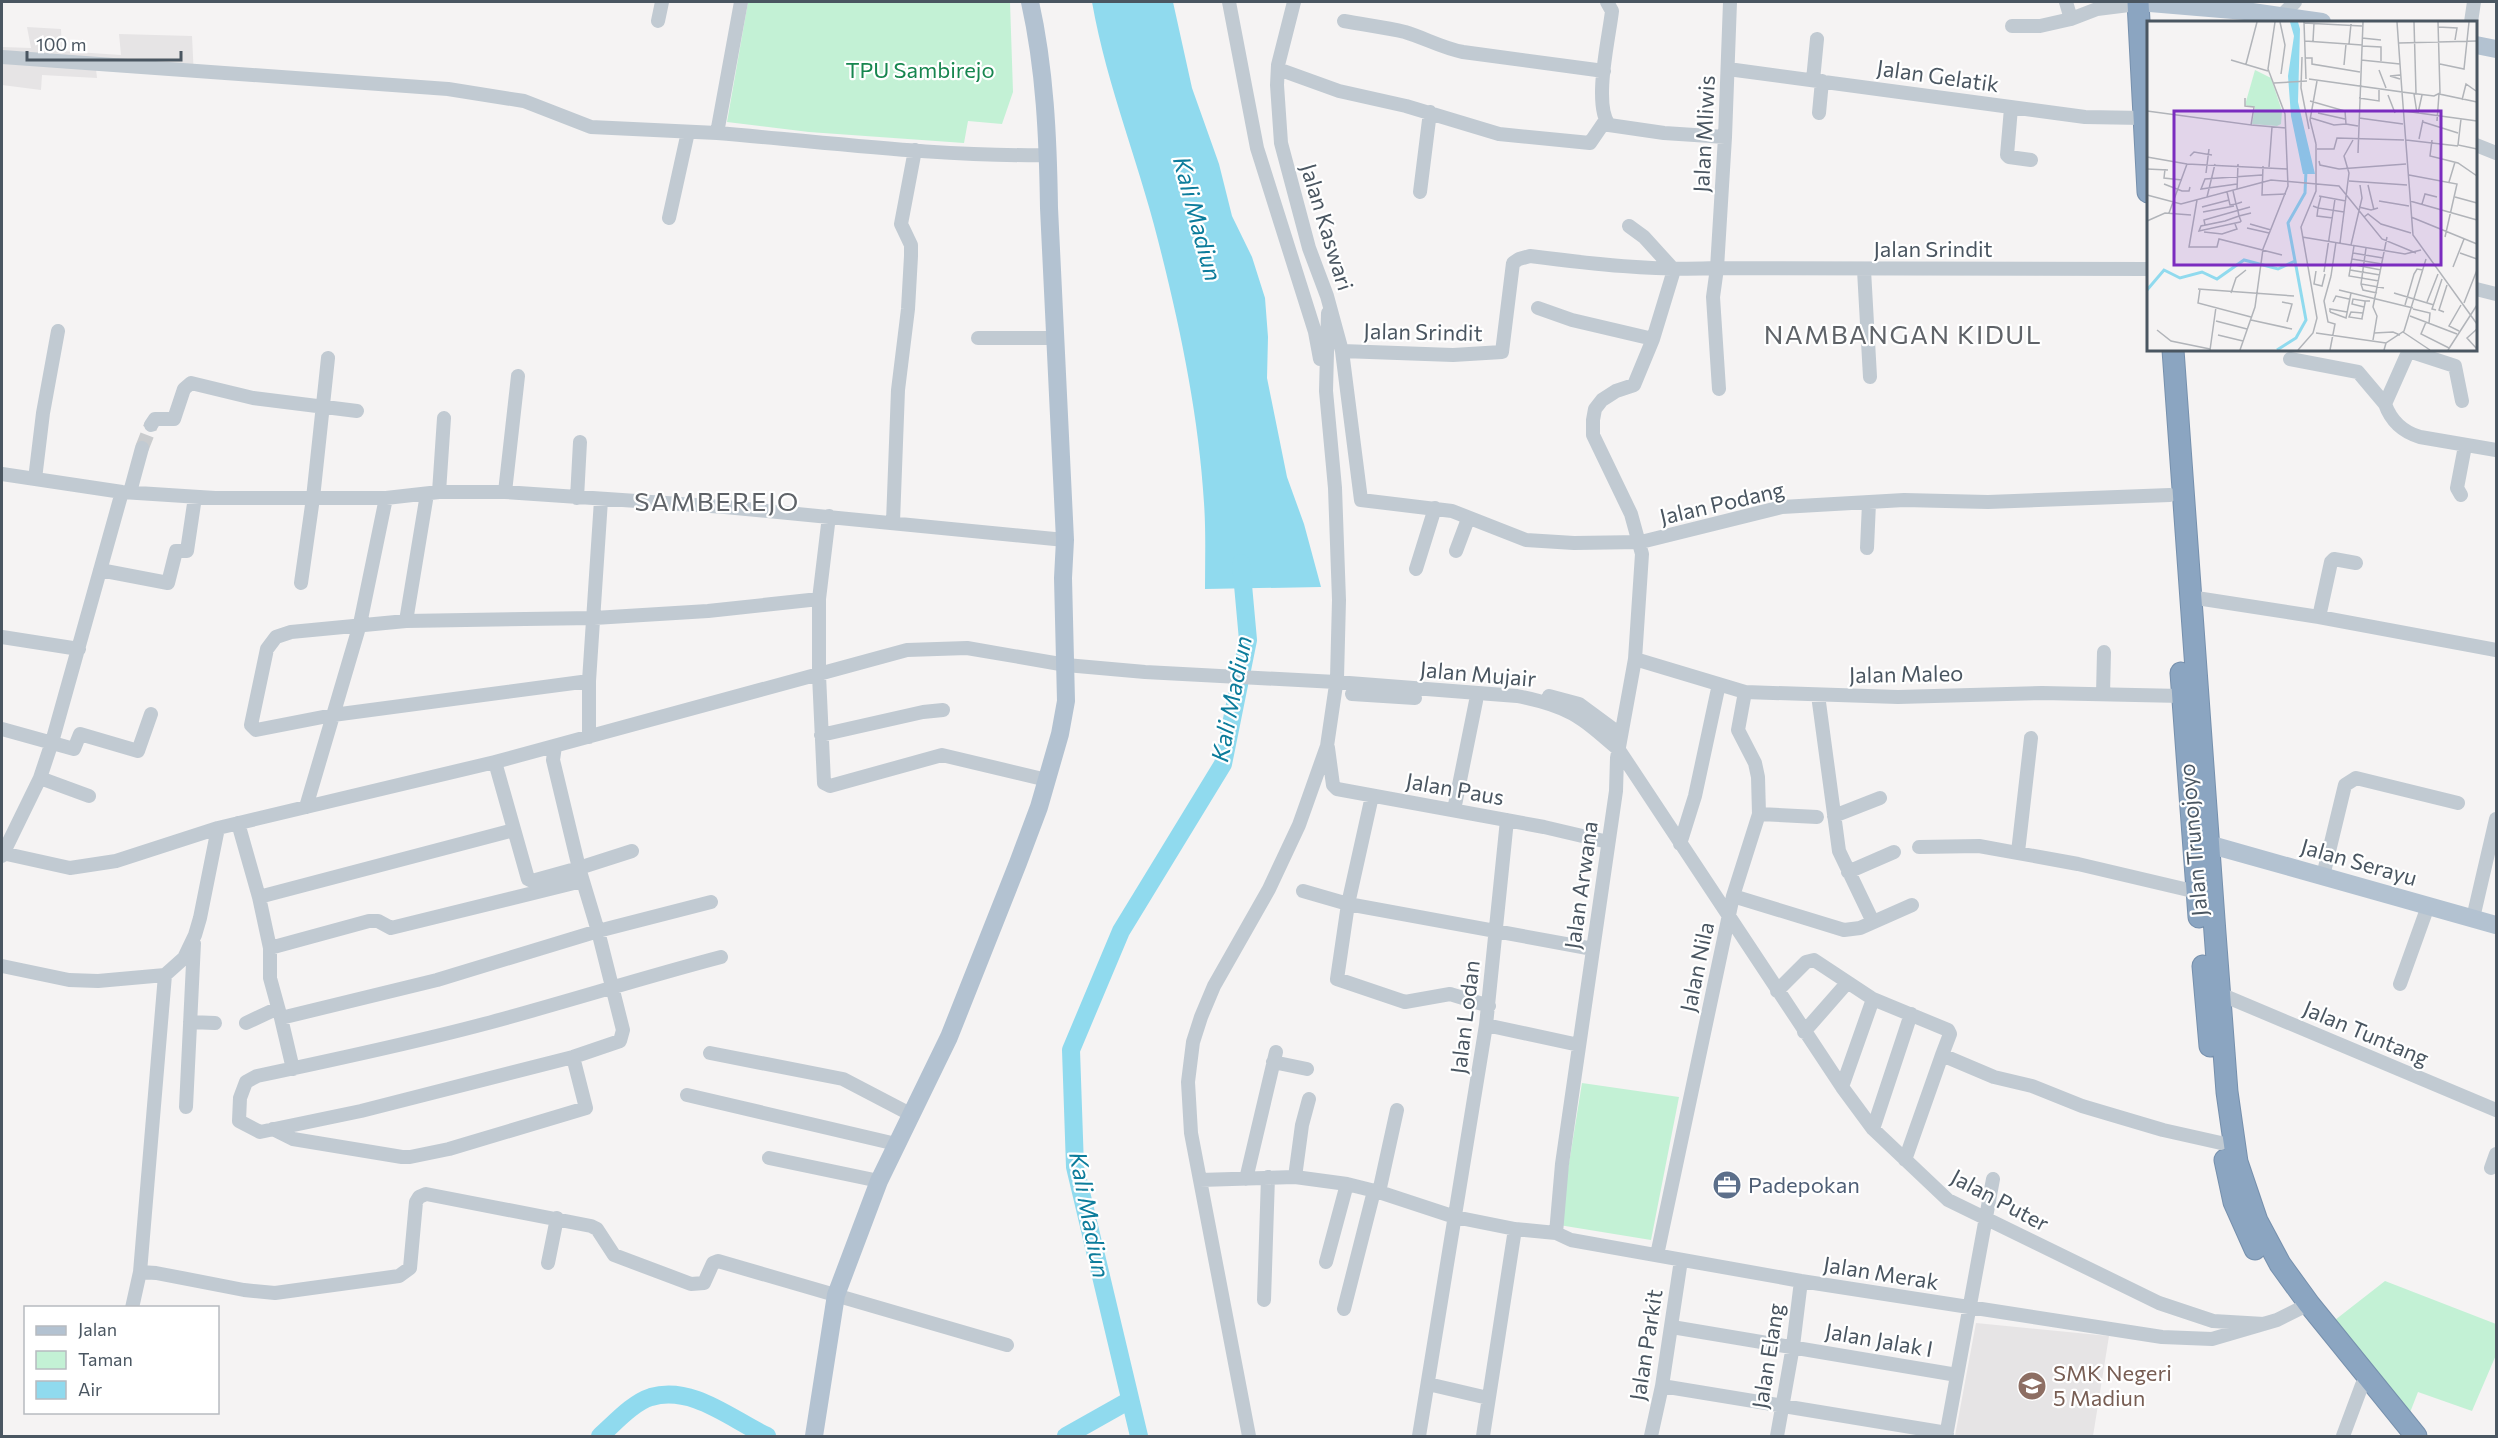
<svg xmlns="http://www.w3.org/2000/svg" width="2498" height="1438" viewBox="0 0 2498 1438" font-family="Commissioner,sans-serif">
<rect width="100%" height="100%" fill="#f5f3f3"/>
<path fill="#e6e4e5" d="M27 27 61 29 62 51 121 55 119 34 192 36 194 77 96 69 97 78 42 75 41 90 2 85V47L31 48Z
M1976 1323 2109 1336 2093 1436H1955Z"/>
<path fill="#c3f1d5" d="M748 2H1010L1013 92 1002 124 968 121 964 143 809 132 727 122Z
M1582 1083 1679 1097 1651 1240 1559 1225Z
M2385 1281 2496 1324V1355L2472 1411 2418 1392 2409 1415 2335 1320Z"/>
<path fill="#90daee" d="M1092 2H1173L1192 88 1219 164 1232 216 1252 257 1265 298 1268 337 1267 378 1287 477 1304 524 1321 587 1205 589C1205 560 1206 531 1204 503 1199 420 1182 336 1162 256 1142 170 1107 88 1092 2Z"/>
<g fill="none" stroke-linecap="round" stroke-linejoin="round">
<path stroke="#90daee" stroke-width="18" d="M600 1436C614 1424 632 1403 651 1397 693 1385 732 1420 767 1436
M1066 1436 1130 1400
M1139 1436 1075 1167 1071 1050 1121 931 1223 764 1248 640 1241 563"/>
<path stroke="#caccce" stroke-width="14" stroke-dasharray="14 7" stroke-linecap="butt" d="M142 448 151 425"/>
<g stroke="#7690ad" stroke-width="23">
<path id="highway" d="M2138 2 2148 192
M2173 350 2215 933 2227 1092 2237 1162 2257 1221 2280 1264 2309 1304 2416 1436
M2181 673 2199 917
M2203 966 2210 1046
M2225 1160 2234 1202 2255 1249"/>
</g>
<path stroke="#c1cad2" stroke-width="14" d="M1229 2 1257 148 1315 332 1320 359
M1294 2 1278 65 1277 85 1281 143 1309 248 1327 296 1342 351 1361 500 1452 511 1526 540 1574 543 1641 542 1782 507 1904 500 1988 502 2170 495
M1607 2 1612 11C1609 38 1593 104 1609 125L1664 133 1725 137
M2066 2 2071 19
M2281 16 2295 2
M658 21 662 2
M1344 21C1365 25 1385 27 1405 32 1425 38 1442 48 1463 52L1604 71
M2471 22 2474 2
M2012 26H2040L2071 19 2097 9 2145 3
M2 57 448 89 524 101 591 127 717 133 741 2
M1278 69 1339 91 1406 106 1499 134 1590 143 1605 121
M1728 69 2085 117 2143 118
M1813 80 1817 39
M2011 108 2007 155 2009 157 2031 160
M1819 113 1822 81
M717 133C827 142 938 157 1048 155
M2476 145 2496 153
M1420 192 1430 112
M669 218 688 132
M1629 226 1644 237 1674 270
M1864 270 1870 377
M2476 289 2496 294
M1538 308 1572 320 1653 339
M978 338H1056
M2409 350 2385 404C2391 421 2403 432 2420 437L2496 450
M1342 351 1453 355 1502 352 1513 263 1519 259 1530 256C1593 264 1654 271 1717 268L2148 269
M2409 351 2455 366 2462 401
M2290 359 2358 372 2385 404
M1719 389 1713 297 1717 268 1725 137 1730 2
M151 425 155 419H174L184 389 191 383 253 398 357 411
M2 474 122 492 215 498H386L439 492H505L725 507 1065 540
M35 479 43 413 58 331
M130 492 142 448
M439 492 444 418
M505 492 518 376
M2461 495 2457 488 2465 446
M577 498 580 442
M829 516 819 599V675L824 783 830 786 942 755 1047 780
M893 522 898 390 908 309 911 256V245L901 224 915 150
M1867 548 1869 503
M1456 551 1468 519
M1416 569 1435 508
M100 570 168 583 176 551H187L195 497
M301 583 313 498 328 358
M2190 597 2319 617 2496 650
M2319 617 2331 562 2334 559 2356 563
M406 621 427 494
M2 637 79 649
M1635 659 1745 692 1898 697 2042 693 2182 696
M589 681 333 715 256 730 251 725 267 649 276 637 291 632 406 621 594 618 708 611 819 599
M1352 694 1415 698
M2103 694 2104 652
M1818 695 1839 851 1873 922
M1549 696 1579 704 1621 735
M2 729 74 749 80 734 138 751 151 714
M821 735 923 712 943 710
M589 737V681L601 500
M555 746 553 760 579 868 632 851
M1328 748 1333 785 1337 789 1544 827 1608 842
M495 762 528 879 532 881 579 868 598 931 623 1030 620 1041 573 1057 361 1111 260 1132 239 1121 240 1098 246 1082 257 1076C333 1060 409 1044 484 1024 563 1003 641 978 721 957
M40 778 89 796
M1372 796 1348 904 1593 949
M306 807 360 624 386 498
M1454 810 1476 701
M1759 814 1817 817
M1834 816 1880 798
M238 823 259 897 270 948V978L281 1018
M1680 844 1695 796 1719 684
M1919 847 1979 846 2078 864 2197 892
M2018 852 2031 738
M2 853 70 868 116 861 218 828 495 762 907 650 967 648 1066 665 1145 672 1336 682 1517 696C1569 706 1580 716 1619 750L1842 1087 1873 1129 1948 1200 2159 1303 2213 1321 2264 1324
M2 856 40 778 52 742 122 492
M1848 872 1894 852
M2323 876 2345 785 2356 778 2458 803
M1303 891 1348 904 1337 979 1405 1002 1450 994 1489 1006
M1733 896 1844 930 1860 928 1912 905
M259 897 514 830
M2473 918 2496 819
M270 948 369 921H378L391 928 582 881
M2 966 69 980 98 981 165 975 184 958 195 935 200 918 218 828
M165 975 140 1272 156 1273 244 1290 275 1293 399 1276 410 1268 416 1202 419 1197 426 1194 591 1226 597 1229 614 1255 691 1284 704 1283 713 1263 718 1261 1007 1345
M2400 984 2428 906
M1777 991 1806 962 1814 960 1873 999 1948 1030 1950 1034 1942 1055 1994 1077 2032 1086 2082 1106 2163 1130 2221 1143
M2220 994 2496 1110
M190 1022 215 1023
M246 1023 278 1008
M1486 1025 1579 1045
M1804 1032 1847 983
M710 1053 843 1079 910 1114
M1273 1062 1307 1069
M293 1069 281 1018 437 980 598 931 711 902
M1842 1087 1873 999
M687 1095 896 1144
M186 1107 194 943
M273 1129 293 1139 402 1157H410L449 1149 586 1108 573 1057
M1873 1129 1911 1014
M769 1158 879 1181
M1905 1160 1942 1055
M2491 1168 2496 1154
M1295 1177 1302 1125 1309 1099
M1246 1179 1276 1052
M1200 1180 1295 1177 1347 1184 1379 1192 1455 1217 1515 1229 1556 1233 1571 1240 1801 1281 2162 1337 2212 1339 2277 1320 2309 1304
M1379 1192 1397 1110
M1556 1233 1562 1164 1616 791 1617 758 1635 659 1642 554 1631 514 1593 435V420L1595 409 1602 400 1616 391 1634 385 1653 339 1674 270
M1657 1255 1733 896 1759 814 1758 777 1755 763 1738 730 1745 692
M1326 1262 1347 1184
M548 1263 557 1218
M1264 1300 1268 1177
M132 1308 140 1272
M1344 1309 1374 1191
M1672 1327 1957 1375
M1428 1384 1488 1398
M1662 1386 1947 1433
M1249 1436 1191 1133 1188 1082 1193 1042 1201 1017 1214 986 1269 889 1299 825 1327 746 1337 678 1339 600 1335 488 1326 391 1328 313
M1419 1436 1486 1025 1507 820
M1483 1436 1515 1229
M1651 1436 1662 1386 1681 1260
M1777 1436 1793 1346 1801 1281
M1946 1436 1993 1179
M2343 1436 2362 1385"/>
<path stroke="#b3c2d1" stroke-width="18" d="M2150 3 2245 11 2322 22
M2476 45 2496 49
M2208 844 2496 925
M814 1436 836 1295 879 1181 949 1037 1018 863 1039 807 1060 734 1066 701 1063 578 1065 540 1049 208C1048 139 1045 69 1030 2"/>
<use href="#highway" stroke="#8ba5c1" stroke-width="21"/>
</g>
<defs>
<g id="office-disc" transform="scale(1.5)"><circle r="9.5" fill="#5c6f8a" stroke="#fff"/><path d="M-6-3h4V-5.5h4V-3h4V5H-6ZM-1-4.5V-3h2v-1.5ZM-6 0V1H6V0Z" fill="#fff"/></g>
<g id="school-disc" transform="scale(1.5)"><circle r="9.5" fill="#8d6e63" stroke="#fff"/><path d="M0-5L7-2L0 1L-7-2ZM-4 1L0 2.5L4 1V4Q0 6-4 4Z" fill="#fff"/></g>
</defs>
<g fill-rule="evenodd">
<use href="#office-disc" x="1727" y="1185"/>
<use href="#school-disc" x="2032" y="1386"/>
</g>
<g text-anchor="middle" stroke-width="4.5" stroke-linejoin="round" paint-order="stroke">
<g font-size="22" fill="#17864f" stroke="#fff">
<text x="920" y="78">TPU Sambirejo</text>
</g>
<g font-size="22" fill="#4a5661" stroke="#fff">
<text transform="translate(1938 76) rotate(8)" y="8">Jalan Gelatik</text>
<text transform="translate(1704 134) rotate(-87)" y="8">Jalan Mliwis</text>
<text transform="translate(1327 227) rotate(73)" y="8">Jalan Kaswari</text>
<text x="1933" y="257">Jalan Srindit</text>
<text transform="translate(1423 332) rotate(1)" y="8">Jalan Srindit</text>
<text transform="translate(1722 503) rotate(-13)" y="8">Jalan Podang</text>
<text transform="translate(1478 674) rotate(5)" y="8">Jalan Mujair</text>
<text transform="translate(1906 674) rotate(-1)" y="8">Jalan Maleo</text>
<text transform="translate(1455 789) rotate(10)" y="8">Jalan Paus</text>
<text transform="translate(2193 840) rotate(-95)" y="8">Jalan Trunojoyo</text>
<text transform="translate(2359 862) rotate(16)" y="8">Jalan Serayu</text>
<text transform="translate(1581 885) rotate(-82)" y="8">Jalan Arwana</text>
<text transform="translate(1697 967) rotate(-78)" y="8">Jalan Nila</text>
<text transform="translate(1465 1017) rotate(-83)" y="8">Jalan Lodan</text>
<text transform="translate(2366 1033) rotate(23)" y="8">Jalan Tuntang</text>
<text transform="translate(2000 1200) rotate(28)" y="8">Jalan Puter</text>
<text transform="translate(1881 1273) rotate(9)" y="8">Jalan Merak</text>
<text transform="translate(1879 1340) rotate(10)" y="8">Jalan Jalak I</text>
<text transform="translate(1646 1345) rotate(-81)" y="8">Jalan Parkit</text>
<text transform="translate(1768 1356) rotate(-81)" y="8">Jalan Elang</text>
</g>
<g font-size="22" fill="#4e5e75" stroke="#fff" text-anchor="start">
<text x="1748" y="1193">Padepokan</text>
</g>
<g font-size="22" fill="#785e54" stroke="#fff" text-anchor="start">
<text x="2053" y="1381">SMK Negeri<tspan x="2053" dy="25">5 Madiun</tspan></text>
</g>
<g font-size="24" font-style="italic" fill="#0c7c9b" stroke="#fff">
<text transform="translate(1197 219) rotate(75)" y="8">Kali Madiun</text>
<text transform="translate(1232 699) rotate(-79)" y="8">Kali Madiun</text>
<text transform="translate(1089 1215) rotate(79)" y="8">Kali Madiun</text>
</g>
<g font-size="26" letter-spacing="1.5" fill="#5f6368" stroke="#fff">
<text x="1903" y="344">NAMBANGAN KIDUL</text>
<text x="717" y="511">SAMBEREJO</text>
</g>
</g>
<g transform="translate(2147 21)">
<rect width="330" height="330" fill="#f5f3f3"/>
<path d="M108 49 124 57 135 90 134 103 130 105 105 103 108 86 98 84Z" fill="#c3f1d5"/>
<path d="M143 1H151L153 8 151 81 168 153H156L144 95 141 55 147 15Z" fill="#90daee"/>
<path fill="none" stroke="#90daee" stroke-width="3" d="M0 269 17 249 33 257 55 251 70 258 97 239 131 248 148 240M130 329 149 317 159 299 141 202 158 172 159 149"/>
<path fill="none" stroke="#b1b4b9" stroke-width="1.5" d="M133 1 138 24 134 53M157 1 159 58M250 1 255 71 287 75 293 72 291 1M267 1 269 72M157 2 215 5M291 6 310 7 308 19M215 17 234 19M158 20 215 24M166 20 167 2M252 22 330 20M202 23 204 3M215 25 234 26V40M155 36 154 67 162 108M159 37H165V43L213 51M84 39 121 50M214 39 253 43M99 43 110 1M293 43 317 48 322 1M197 44 199 23M232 49 239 67M253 54 243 55 253 58M162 58 255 71 266 214 330 303M127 62 160 60M267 73 270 92M241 74 248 92M212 77 232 80V67M315 79 319 63 329 70M163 80 198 90 199 103 211 105M0 90 104 104 107 86 98 85V77M257 90 330 100M171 92 198 98M271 92 275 74M164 97 187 104 199 103M212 97 256 103M314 98 311 124 330 128M290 100 292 73 330 81M276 101 311 112M104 104 139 107M272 118 276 99M259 119 311 125M285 119 283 135 311 142 330 155M169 123 163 99 170 60M170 128H187L190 117 257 119M211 132 216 1M43 135 47 131 65 134M0 136 40 143 140 148M172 140 173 144 192 148 259 143M116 145 115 174 139 173M122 146 125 106M0 148 21 149M18 148 17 157 35 159M59 152 62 128M262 154 310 163 298 216M202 160 260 164M302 161 308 141M17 163 35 170H42L43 166M90 163 54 168 58 158 115 154M221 164 227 189M90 169 91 143M86 170 89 183 95 181M80 171 83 184 89 183 91 190 92 195 94 200 93 201 52 210 54 205 78 200 92 195 104 192M0 174 34 183 124 159 192 165 235 218 269 232M172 175 199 180M174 175 171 187 197 191M60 176 68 143M308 176 330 182M50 179 42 226H70L72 218 135 234M232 180 262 185M263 180 330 199M275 183 278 173 290 176M166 185 171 187 170 195 186 197M55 186 82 179M212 186 224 189 231 187M56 191 87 185M22 192 40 143M217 196 221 193 234 203 264 212M264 196 330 223M0 200 18 192 44 194M103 203 124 209M58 204 57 199 103 186M100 207 122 212M57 211 75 213 90 208 88 203M155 216 258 233 274 229M193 222 202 152 197 135 206 119M204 224 215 177 213 164M207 225 202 255 232 260M219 227 214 263 237 267M206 232 236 237M313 232 330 238M205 238 235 243M203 243 234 249M306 246 317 218M203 249 233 254M169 250 167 263 175 265 178 253M177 251 188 178M184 255 189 221M214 263 216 269 230 272M51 268 147 275M53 268 51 282 104 296M192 269 266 287M84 272 89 257 99 249M247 272 287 284M135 281 145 283 140 301M186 281 189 275 202 278M280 281 291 253M317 282 330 249M258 284 267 253 270 248 276 249M217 286 205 283 206 278 218 280M266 288 283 292 282 302M289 289 285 288 295 258M183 291 199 297 204 272M183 291V288L200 291M297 291 292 289 300 264M216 292 204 291 202 296 215 298V297L218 282V280H223M263 295 310 313M104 299 145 308M69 300 100 308M279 301 274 313 302 327M330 308 320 317 330 328M10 309 24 320 63 328M312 310 302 305 314 284M256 311 283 329M169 312 239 322M227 312 246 311 253 314M71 314 96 320M226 319 230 295 226 286 240 216M63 329 69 286M93 329 108 286 116 228 141 165 138 93 121 48 128 1M151 329 166 312 170 297 154 206 169 170V123M183 329 188 303 181 301 177 280 184 255M237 329 239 322 257 310 279 238M301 329 330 284"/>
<path fill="#7b2cbf" fill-opacity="0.15" stroke="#7b2cbf" stroke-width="3" d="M27 90H294V244H27Z"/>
<rect width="330" height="330" fill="none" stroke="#4a5661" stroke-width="3"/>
</g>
<rect width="2498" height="1438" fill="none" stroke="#4a5661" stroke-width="6"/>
<rect x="24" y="1306" width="195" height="108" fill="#ffffff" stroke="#b7bbc0" stroke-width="1.5"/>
<rect x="36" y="1326" width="30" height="9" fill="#b3c2d1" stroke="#b7bbc0" stroke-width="1.5"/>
<text x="78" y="1336" font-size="18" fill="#4a5661">Jalan</text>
<rect x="36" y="1351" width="30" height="18" fill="#c3f1d5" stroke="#b7bbc0" stroke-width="1.5"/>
<text x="78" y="1366" font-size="18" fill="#4a5661">Taman</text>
<rect x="36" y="1381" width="30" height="18" fill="#90daee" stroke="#b7bbc0" stroke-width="1.5"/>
<text x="78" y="1396" font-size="18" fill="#4a5661">Air</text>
<path d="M27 51v9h154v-9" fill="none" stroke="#4a5661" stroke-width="3"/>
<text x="36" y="51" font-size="18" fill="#4a5661" stroke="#ffffff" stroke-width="4.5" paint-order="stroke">100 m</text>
</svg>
